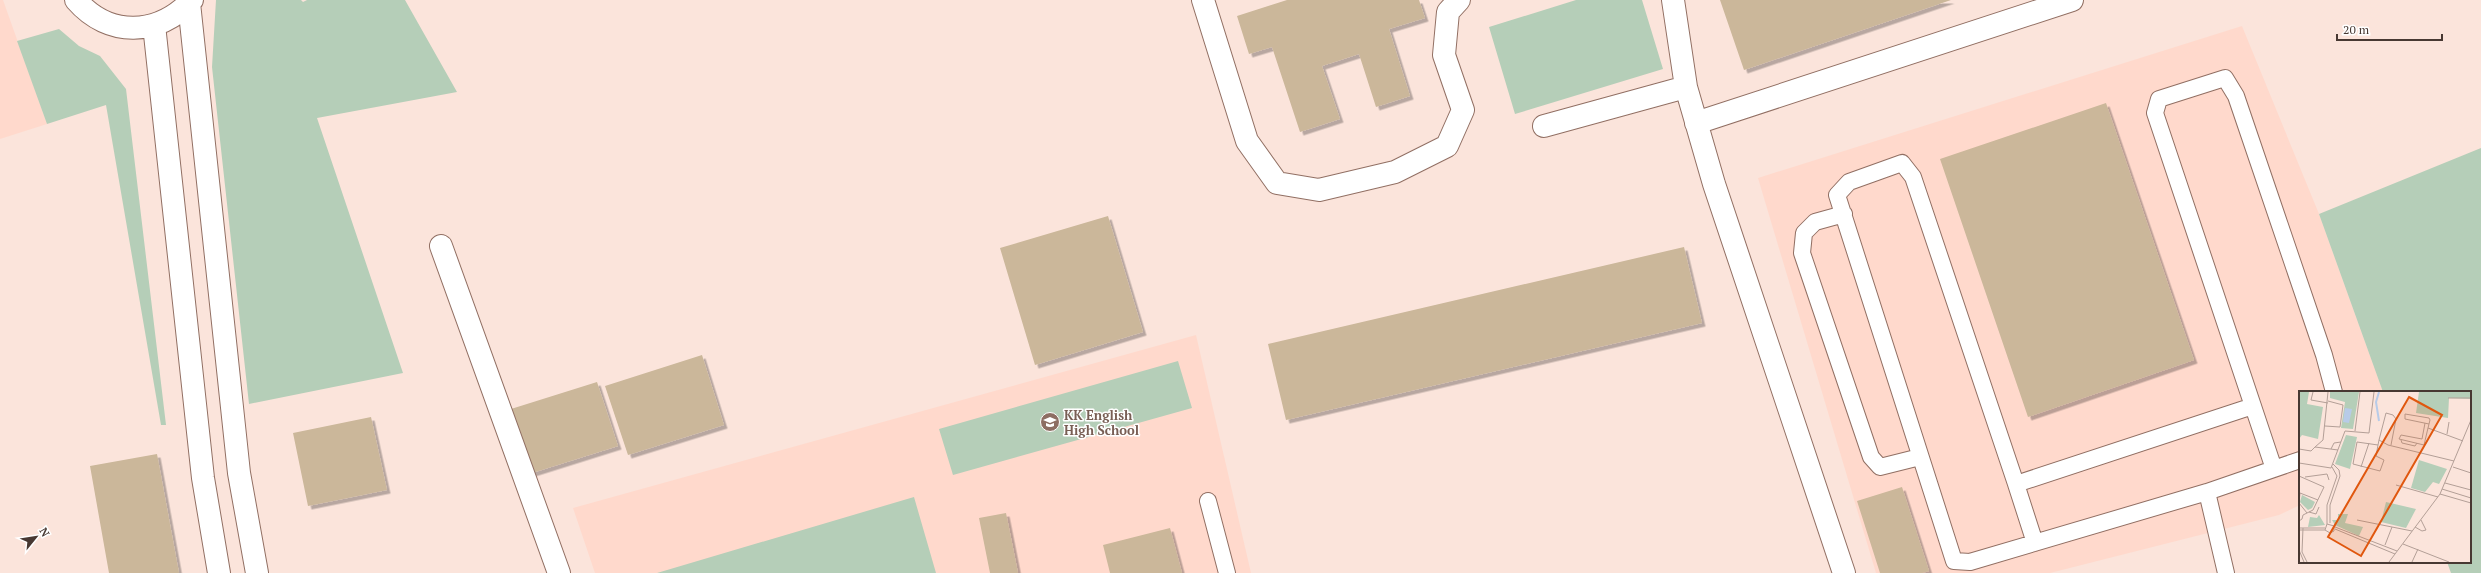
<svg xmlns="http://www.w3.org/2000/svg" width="2481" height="573" viewBox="0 0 2481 573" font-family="'PT Serif',serif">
<defs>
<filter id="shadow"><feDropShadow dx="3.5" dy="3.5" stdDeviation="0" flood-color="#0004"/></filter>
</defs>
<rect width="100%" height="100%" fill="#fbe4db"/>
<path fill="#ffd9cc" d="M0 0H3L47 124 0 139Z
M2242 26 2319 214 2383 392H2300V505L2279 515 2050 573H1876L1758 178Z
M1196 335 1251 573H595L573 508Z"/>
<path fill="#b5ceb8" d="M216 0H301L303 2 307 0H405L457 92 317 118 403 373 249 404 212 67Z
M1576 0H1642L1663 69 1515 114 1489 27Z
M59 29 79 46 100 56 126 89 166 425H161L106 105 47 124 17 41Z
M2481 148V573H2451L2447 562H2470V392H2383L2319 214Z
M1178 361 1192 408 953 475 939 429Z
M914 497 936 573H657Z"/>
<path fill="#cbb79a" filter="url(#shadow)" d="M1287 0H1419L1425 18 1389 29 1410 96 1376 107 1359 54 1322 66 1340 119 1300 132 1272 47 1249 54 1237 16Z
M1720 0H1951L1744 70Z
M2106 103 2194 360 2028 417 1940 159Z
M1108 216 1143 332 1035 365 1000 248Z
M1684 247 1702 323 1286 420 1268 344Z
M702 355 724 425 628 455 605 386Z
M597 382 618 446 532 473 511 409Z
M371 417 387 490 308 506 293 433Z
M157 454 179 573H109L90 466Z
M1902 487 1929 571 1922 573H1880L1857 501Z
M1006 513 1018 573H990L979 518Z
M1170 528 1182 573H1110L1103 545Z"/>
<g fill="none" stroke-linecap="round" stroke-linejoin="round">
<g stroke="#916f63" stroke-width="18">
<path id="lane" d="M1844 214 1815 222 1804 233 1802 253 1871 457 1880 467 1920 457
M2274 469 2155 113 2159 99 2225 78 2236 96 2324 355 2334 392
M2016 484 2035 543
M2207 492 1970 562 1954 561 1837 195 1849 182 1902 163 1913 177 2016 484 2253 406
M1208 501 1227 573
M2226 573 2207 492 2300 460"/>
</g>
<g stroke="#916f63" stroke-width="24">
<path id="street" d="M1203 0 1247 141 1277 183 1319 190 1395 172 1447 146 1463 110 1444 55 1448 12 1459 0
M1673 0 1686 87 1714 184 1844 573
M1696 123 2072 0
M1544 126 1686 87
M441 246 559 573"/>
</g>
<g stroke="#916f63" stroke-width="24">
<path id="secondary" d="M76 0C109 38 158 36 192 0
M189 3 239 473 257 573
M154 25 203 478 219 573"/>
</g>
<use href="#lane" stroke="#fff" stroke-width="16"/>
<use href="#street" stroke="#fff" stroke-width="22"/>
<use href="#secondary" stroke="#fff" stroke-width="22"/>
</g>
<defs>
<g id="school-disc" transform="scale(1)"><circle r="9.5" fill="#8d6e63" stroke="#fff"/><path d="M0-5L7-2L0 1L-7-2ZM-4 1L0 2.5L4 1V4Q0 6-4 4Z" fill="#fff"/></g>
</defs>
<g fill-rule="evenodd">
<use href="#school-disc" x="1050" y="422"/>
</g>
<g text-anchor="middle" stroke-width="3" stroke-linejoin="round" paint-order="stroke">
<g font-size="13" font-weight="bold" fill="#785e54" stroke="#fff" text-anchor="start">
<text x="1064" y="420">KK English<tspan x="1064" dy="15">High School</tspan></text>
</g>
</g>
<g transform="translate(2299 391)">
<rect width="172" height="172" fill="#fbe4db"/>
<path d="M0 1H10L8 13 24 16 19 48 3 44 0 48ZM31 1H60L54 38 42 37 46 11 31 7ZM120 1H172V8L150 7 149 27 117 22ZM47 44 58 46 51 78 36 73ZM120 69 148 78 140 93 134 91 126 101 112 97ZM3 104 16 111 13 117 9 119 1 111ZM87 111 117 118 107 137 82 131ZM39 123H49L46 132 64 136 60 145 36 134 33 129H39ZM20 124 26 134 9 136 11 126 18 127Z" fill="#b5ceb8"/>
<path d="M46 17 53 18 50 32 44 31Z" fill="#b7cbe8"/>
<path fill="none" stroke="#b7cbe8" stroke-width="2" d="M80 30 77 11 80 1"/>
<path fill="none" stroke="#b39f97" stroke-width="1" d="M14 1 12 9 29 12M149 7H172M126 32 123 48 102 44 100 48 125 54 129 37M130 33 106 28V23L130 27 131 29 129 37 164 50M26 35 41 36 44 14 29 10M56 40 61 1M148 43 150 31M102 49 103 52 116 55 118 52M79 54 77 65 85 69 81 80 54 73 58 51 79 54 80 49M92 54 97 28 94 24 87 22 80 49 89 54 155 70M16 56 24 49 29 1M0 58 12 60 16 56 39 59M32 58 35 52 42 51M0 72 32 77 46 40 70 42 75 1M62 76 70 52M154 76 172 82M0 85 25 96 14 119 4 124 3 128 0 130M6 86 28 83 30 89M146 92 172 99M97 94 139 106M143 98 172 107M141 103 172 112M10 121 17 123 20 116M8 122 0 112 1 102 19 109M58 129 113 140M31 132V114L41 85 40 79 34 73M28 133V114L38 85 33 76M36 136 98 160M116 136 123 140 127 139 122 129M0 137H26M4 137 3 161 8 171M36 138 96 163M0 139H26L31 142 35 140V135L28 133 26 139M104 153 150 171M86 154 93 136M0 159 5 171M90 171 141 103 172 29M113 171 119 158"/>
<path fill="#e0570e" fill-opacity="0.15" stroke="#e0570e" stroke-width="2" d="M110 6 143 24 62 165 29 146Z"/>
<rect width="172" height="172" fill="none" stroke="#473832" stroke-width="2"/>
</g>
<g transform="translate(36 537) rotate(60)" stroke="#ffffff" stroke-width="3" paint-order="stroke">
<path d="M0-3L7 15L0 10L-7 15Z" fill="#473832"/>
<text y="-6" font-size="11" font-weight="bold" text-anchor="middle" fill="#473832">N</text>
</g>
<path d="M2337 34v6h105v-6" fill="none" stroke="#473832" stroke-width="2"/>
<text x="2343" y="34" font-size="12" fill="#473832" stroke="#ffffff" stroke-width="3" paint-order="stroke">20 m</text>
</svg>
